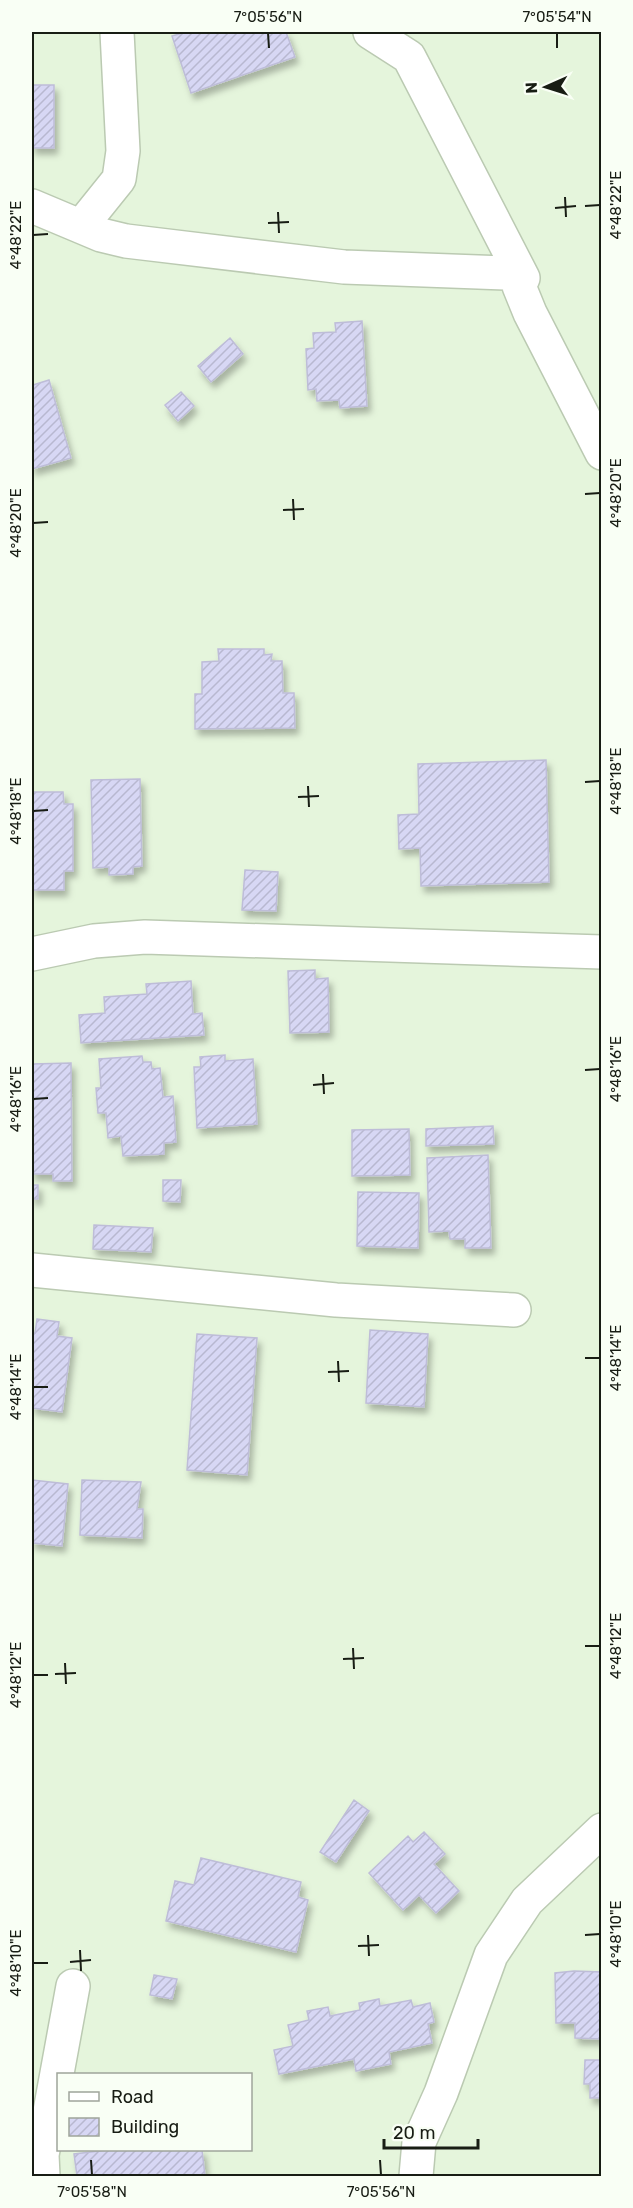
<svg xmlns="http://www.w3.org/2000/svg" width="633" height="2208" viewBox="0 0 633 2208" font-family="Rubik,sans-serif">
<defs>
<pattern id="building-hatch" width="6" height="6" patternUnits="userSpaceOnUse" patternTransform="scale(1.5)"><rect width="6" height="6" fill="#d7d7f4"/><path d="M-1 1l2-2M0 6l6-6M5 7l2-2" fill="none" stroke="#b8b8d0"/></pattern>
<filter id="shadow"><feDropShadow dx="3.5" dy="6" stdDeviation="3" flood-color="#0004"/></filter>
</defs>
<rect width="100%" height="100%" fill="#e5f5dc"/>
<path fill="url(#building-hatch)" stroke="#bebdd8" stroke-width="1.5" filter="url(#shadow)" d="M186 32H286L295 57 191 93 172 36Z
M32 85H54V148H32Z
M362 321 367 406 340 408 339 400 317 401 316 389 308 390 306 349 314 348 313 333 336 332 335 323Z
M230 338 243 354 211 382 198 366Z
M32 380 33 385 49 380 71 458 32 469Z
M181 392 194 406 178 421 165 405Z
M218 649H264V655L272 654 271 661H282L283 693H294L295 728 195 729V694H202V662L219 661Z
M546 760 549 882 421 886 420 848 399 849 398 815 419 814 418 764Z
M140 779 142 866 133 867V874L109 875V867L93 868 91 780Z
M32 792H63L64 804H73V871H64V890H32Z
M245 870 278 872 276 911 242 910Z
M315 970V979L328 978 329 1032 290 1033 288 971Z
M191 981 193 1014 202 1013 204 1035 81 1043 79 1015 105 1013 104 997 147 994 146 984Z
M225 1055V1061L253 1059 257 1124 197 1128 194 1067H201L200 1057Z
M142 1056 143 1062H151L152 1069 160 1068 163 1097 173 1096 176 1142 164 1143V1154L123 1156 121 1136 108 1138 106 1113H98L96 1088H101L99 1059Z
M71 1063 72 1181H53V1174H32V1064Z
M493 1126 494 1144 426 1146V1129Z
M409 1129 410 1175 352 1176V1130Z
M488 1155 491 1248H465V1239H450L449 1231 429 1232 427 1158Z
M163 1180H181L180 1202 163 1201Z
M32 1185H38V1199H32Z
M358 1192 419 1193 418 1248 357 1246Z
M94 1225 153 1228 151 1252 93 1249Z
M37 1319 59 1322 57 1336 72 1338 62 1412 32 1408V1333H35Z
M370 1330 428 1334 424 1407 366 1403Z
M197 1334 257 1338 247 1475 187 1470Z
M32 1480 68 1484 62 1546 32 1543Z
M82 1480 141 1482 137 1509H143L142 1538 80 1535Z
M354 1800 369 1811 336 1862 320 1852Z
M424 1832 445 1854 434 1864 459 1891 436 1913 419 1895 403 1910 369 1873 408 1836 413 1842Z
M201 1858 301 1882 298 1897 308 1900 296 1952 166 1921 175 1881 194 1885Z
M574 1971 602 1972V2039L575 2038V2023H556L555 1973Z
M154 1975 177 1979 172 1999 150 1995Z
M379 1999 380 2006 411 2000 413 2007 430 2003 434 2022 428 2024 432 2043 389 2052 391 2064 356 2071 354 2059 279 2074 274 2050 293 2046 288 2025 309 2020 307 2011 328 2007 330 2016 360 2010 359 2003Z
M585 2060H602V2098H590V2084H584Z
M108 2150H202L205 2176H77L74 2154Z"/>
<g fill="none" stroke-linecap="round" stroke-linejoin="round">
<g stroke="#bbcab2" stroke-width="36">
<path id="minor" d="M370 32 409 57 523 278
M32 206 101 235 126 241 344 267 505 273 523 278
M82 225 119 179 123 151 117 32
M523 278 519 286 530 313 602 453
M32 954 94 941 145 937 602 952
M32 1270 336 1300 514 1310
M43 2176 42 2155 73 1986
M416 2176 419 2142 441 2093 491 1955 527 1901 602 1830"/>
</g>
<use href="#minor" stroke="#fff" stroke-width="33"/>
</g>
<path fill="none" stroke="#181d14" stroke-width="2" d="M268 33 269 48M557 33V48M565 197 566 217M585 206 600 205M555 208 576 206M278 212 279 233M268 223 289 222M33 235 48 234M585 494 600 493M293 499 294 520M283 510 304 509M33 523 48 522M585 782 600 781M308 786 309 807M298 797 319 796M33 811 48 810M585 1070 600 1069M323 1074 324 1094M313 1085 334 1083M33 1099 48 1098M585 1358H600M338 1361 339 1382M328 1372 349 1371M33 1387H48M585 1646H600M353 1648 354 1669M343 1659 364 1658M65 1663 66 1684M55 1674 76 1673M33 1675H48M368 1935 369 1956M585 1935 600 1934M358 1946 379 1945M80 1950 81 1971M70 1962 91 1960M33 1963H48M91 2160 92 2175M380 2160 381 2175"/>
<rect width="633" height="2208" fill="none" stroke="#f9fff5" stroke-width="66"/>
<rect x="57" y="2073" width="195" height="78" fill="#f9fff5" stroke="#9fa59b" stroke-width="1.5"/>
<rect x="69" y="2092" width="30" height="9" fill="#ffffff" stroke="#9fa59b" stroke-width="1.5"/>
<text x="111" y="2103" font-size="18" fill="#181d14">Road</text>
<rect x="69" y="2118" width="30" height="18" fill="url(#building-hatch)" stroke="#9fa59b" stroke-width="1.5"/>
<text x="111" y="2133" font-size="18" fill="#181d14">Building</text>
<g transform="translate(546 87) rotate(267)" stroke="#f9fff5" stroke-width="4.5" paint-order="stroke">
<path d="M0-4.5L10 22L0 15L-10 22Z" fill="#181d14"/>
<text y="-9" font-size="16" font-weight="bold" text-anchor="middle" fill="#181d14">N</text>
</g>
<path d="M384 2139v9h94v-9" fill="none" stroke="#181d14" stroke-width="3"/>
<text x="393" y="2139" font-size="18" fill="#181d14" stroke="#f9fff5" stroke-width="4.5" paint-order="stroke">20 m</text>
<rect x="33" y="33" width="567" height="2142" fill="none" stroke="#181d14" stroke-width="2"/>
<g font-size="15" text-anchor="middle" fill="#181d14">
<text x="268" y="22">7°05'56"N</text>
<text x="557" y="22">7°05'54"N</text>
<text transform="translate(616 205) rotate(-90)" y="5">4°48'22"E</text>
<text transform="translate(16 235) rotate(-90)" y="5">4°48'22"E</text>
<text transform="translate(616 493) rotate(-90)" y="5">4°48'20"E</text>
<text transform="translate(16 523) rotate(-90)" y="5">4°48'20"E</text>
<text transform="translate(616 781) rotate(-90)" y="5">4°48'18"E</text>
<text transform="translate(16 811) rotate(-90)" y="5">4°48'18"E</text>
<text transform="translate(616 1069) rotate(-90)" y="5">4°48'16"E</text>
<text transform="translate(16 1099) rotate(-90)" y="5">4°48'16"E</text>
<text transform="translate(616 1358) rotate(-90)" y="5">4°48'14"E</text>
<text transform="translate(16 1387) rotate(-90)" y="5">4°48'14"E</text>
<text transform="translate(616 1646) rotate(-90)" y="5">4°48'12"E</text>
<text transform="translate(16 1675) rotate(-90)" y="5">4°48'12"E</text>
<text transform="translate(616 1934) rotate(-90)" y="5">4°48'10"E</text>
<text transform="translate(16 1963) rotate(-90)" y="5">4°48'10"E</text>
<text x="92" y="2197">7°05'58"N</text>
<text x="381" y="2197">7°05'56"N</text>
</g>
</svg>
